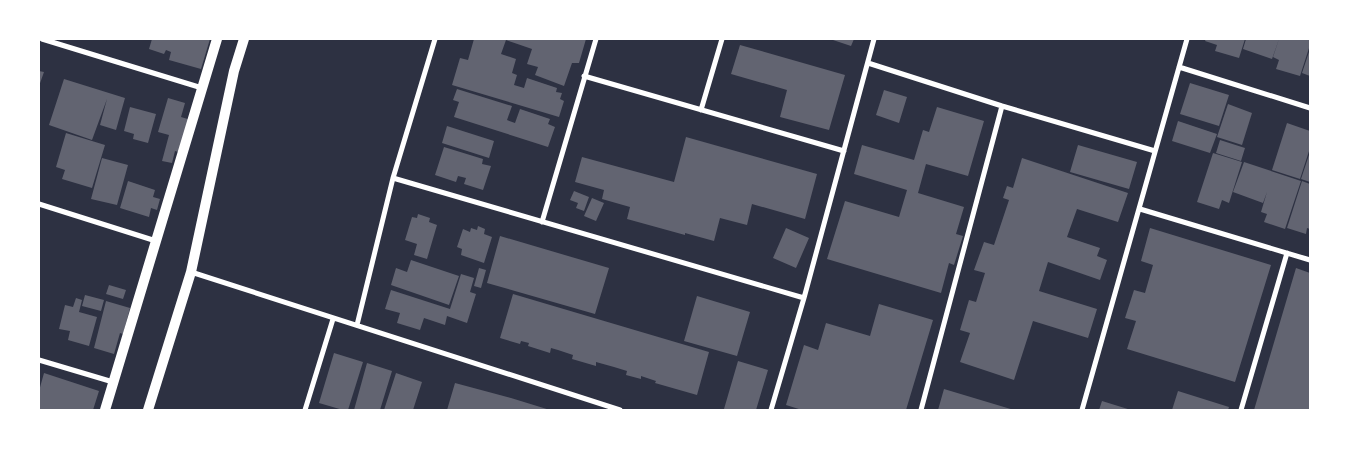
<svg xmlns="http://www.w3.org/2000/svg" width="1349" height="449" viewBox="0 0 1349 449" font-family="'Fira Sans',sans-serif">
<rect width="100%" height="100%" fill="#2d3142"/>
<path fill="#626471" d="M152 39H210L201 69 169 60 171 52 166 50 164 54 149 49Z
M474 39H586L579 63H572L564 86 535 75 538 67 527 64 532 49 506 40 501 54 516 59 512 73 517 75 514 85 524 88 527 78 557 88 556 92 562 93 560 99 564 101 559 117 452 85 460 58 468 60Z
M830 39H854L851 46Z
M1206 39H1245L1239 58 1215 51 1217 45 1205 41Z
M1246 39H1279L1272 59 1243 49Z
M1279 39H1310V45L1300 76 1276 69 1279 60 1273 57Z
M740 45 845 75 829 130 780 117 787 90 731 74Z
M1310 49V76L1302 73Z
M39 71 44 72 39 86Z
M64 79 125 98 116 130 100 125 107 99 92 140 49 125Z
M1190 83 1229 95 1219 126 1180 114Z
M457 89 512 106 507 120 515 123 520 109 550 119 548 124 555 127 548 147 454 117 459 102 453 100Z
M884 90 907 97 899 123 876 115Z
M168 98 185 103 181 117 191 120 182 153 175 151 172 163 162 161 169 135 158 132Z
M1228 104 1252 113 1242 145 1217 137Z
M130 107 156 114 148 143 133 139 134 134 124 131Z
M937 107 984 121 968 176 926 164 918 193 964 207 956 234 963 236 954 265 949 263 941 293 827 259 845 201 899 217 907 190 854 174 862 145 914 160 923 130 929 132Z
M1178 121 1217 134 1210 153 1172 141Z
M1287 123 1310 131V148L1300 179 1272 170Z
M447 126 494 141 489 158 442 143Z
M66 133 105 145 92 188 62 179 65 170 56 167Z
M686 137 817 174 805 219 752 204 747 225 720 218 714 241 685 233V235L627 219 630 207 602 199 604 190 575 182 582 157 674 182Z
M1220 140 1245 148 1241 161 1216 153Z
M1078 145 1137 162 1129 189 1070 172Z
M444 147 483 159 482 164 491 166 483 190 464 184 466 178 458 176 456 182 435 175Z
M1310 152V182L1301 179Z
M1213 153 1242 162 1229 203 1222 200 1219 209 1197 202Z
M102 158 128 165 117 205 91 199Z
M1022 158 1128 193 1118 222 1077 209 1067 237 1100 248 1097 256 1107 260 1100 280 1048 262 1039 291 1097 309 1088 338 1033 321 1014 380 960 362 970 333 960 330 969 300 976 302 985 273 974 270 984 242 994 245 1009 200 1003 198 1007 186 1013 188Z
M1244 162 1301 181 1285 229 1264 222 1267 214 1261 212 1267 192 1263 203 1233 192Z
M128 181 155 190 153 197 160 199 157 210 151 208 149 217 120 208Z
M1302 181 1310 184V229L1307 228 1306 234 1287 228Z
M574 191 589 197 584 211 576 208 578 203 570 200Z
M592 198 604 203 596 221 584 216Z
M418 214 430 218 429 222 437 225 427 259 414 255 417 244 405 240 412 217 417 218Z
M478 226 485 229 484 234 492 237 484 263 461 255 462 249 457 247 463 229 470 232 471 228 477 230Z
M786 228 809 238 796 268 773 258Z
M1150 228 1271 265 1235 382 1127 349 1136 321 1125 318 1134 290 1145 293 1153 265 1141 261Z
M500 236 609 268 595 314 487 283Z
M411 260 459 276 449 305 391 285 396 268 407 272Z
M479 268 486 270 481 288 474 286Z
M1296 268 1310 273V410H1254Z
M461 274 474 278 470 292 476 294 467 323 447 316 445 325 424 318 420 330 397 323 400 313 385 309 391 290 450 309Z
M109 285 126 290 123 299 106 294Z
M513 294 709 352 697 395 655 383 656 381 641 376V379L626 375 627 371 614 367 596 362V366L572 359 573 355 558 350 551 348 550 353 528 346 529 343 521 341 520 344 500 338Z
M85 295 104 300 101 311 82 306Z
M697 296 750 312 737 356 684 341Z
M76 298 82 300 79 312 97 317 89 346 68 340 70 331 59 329 65 305 73 307Z
M106 301 130 308 123 334 120 333 114 354 94 348Z
M879 304 933 320 906 410H802L786 405 804 345 818 350 826 323 870 336Z
M334 353 363 362 348 410H343L319 403Z
M738 361 768 370 756 410 724 409Z
M367 363 392 371 380 410H354Z
M44 373 99 391 93 410H39V391Z
M396 373 422 382 413 410H384Z
M455 383 511 398 550 410H447Z
M944 389 1014 410H938Z
M1178 391 1229 407 1228 410H1172Z
M1102 401 1131 410H1099Z"/>
<g fill="none" stroke-linecap="round" stroke-linejoin="round">
<path stroke="#fff" stroke-width="5" d="M42 39 202 88
M868 63 1002 106 1155 151
M1179 67 1310 108
M584 76 844 151
M701 110 722 39
M393 178 804 298
M39 204 156 241
M1140 209 1310 260
M542 222 596 39
M191 272 620 410
M357 325 393 178 435 39
M39 360 113 382
M305 410 333 319
M771 410 804 298 874 39
M921 410 1002 106
M1082 410 1187 39
M1241 410 1287 253"/>
<path stroke="#fff" stroke-width="10" d="M105 410 217 39
M148 410 191 272 234 71 244 39"/>
</g>
<rect width="1349" height="449" fill="none" stroke="#ffffff" stroke-width="80"/>
</svg>
